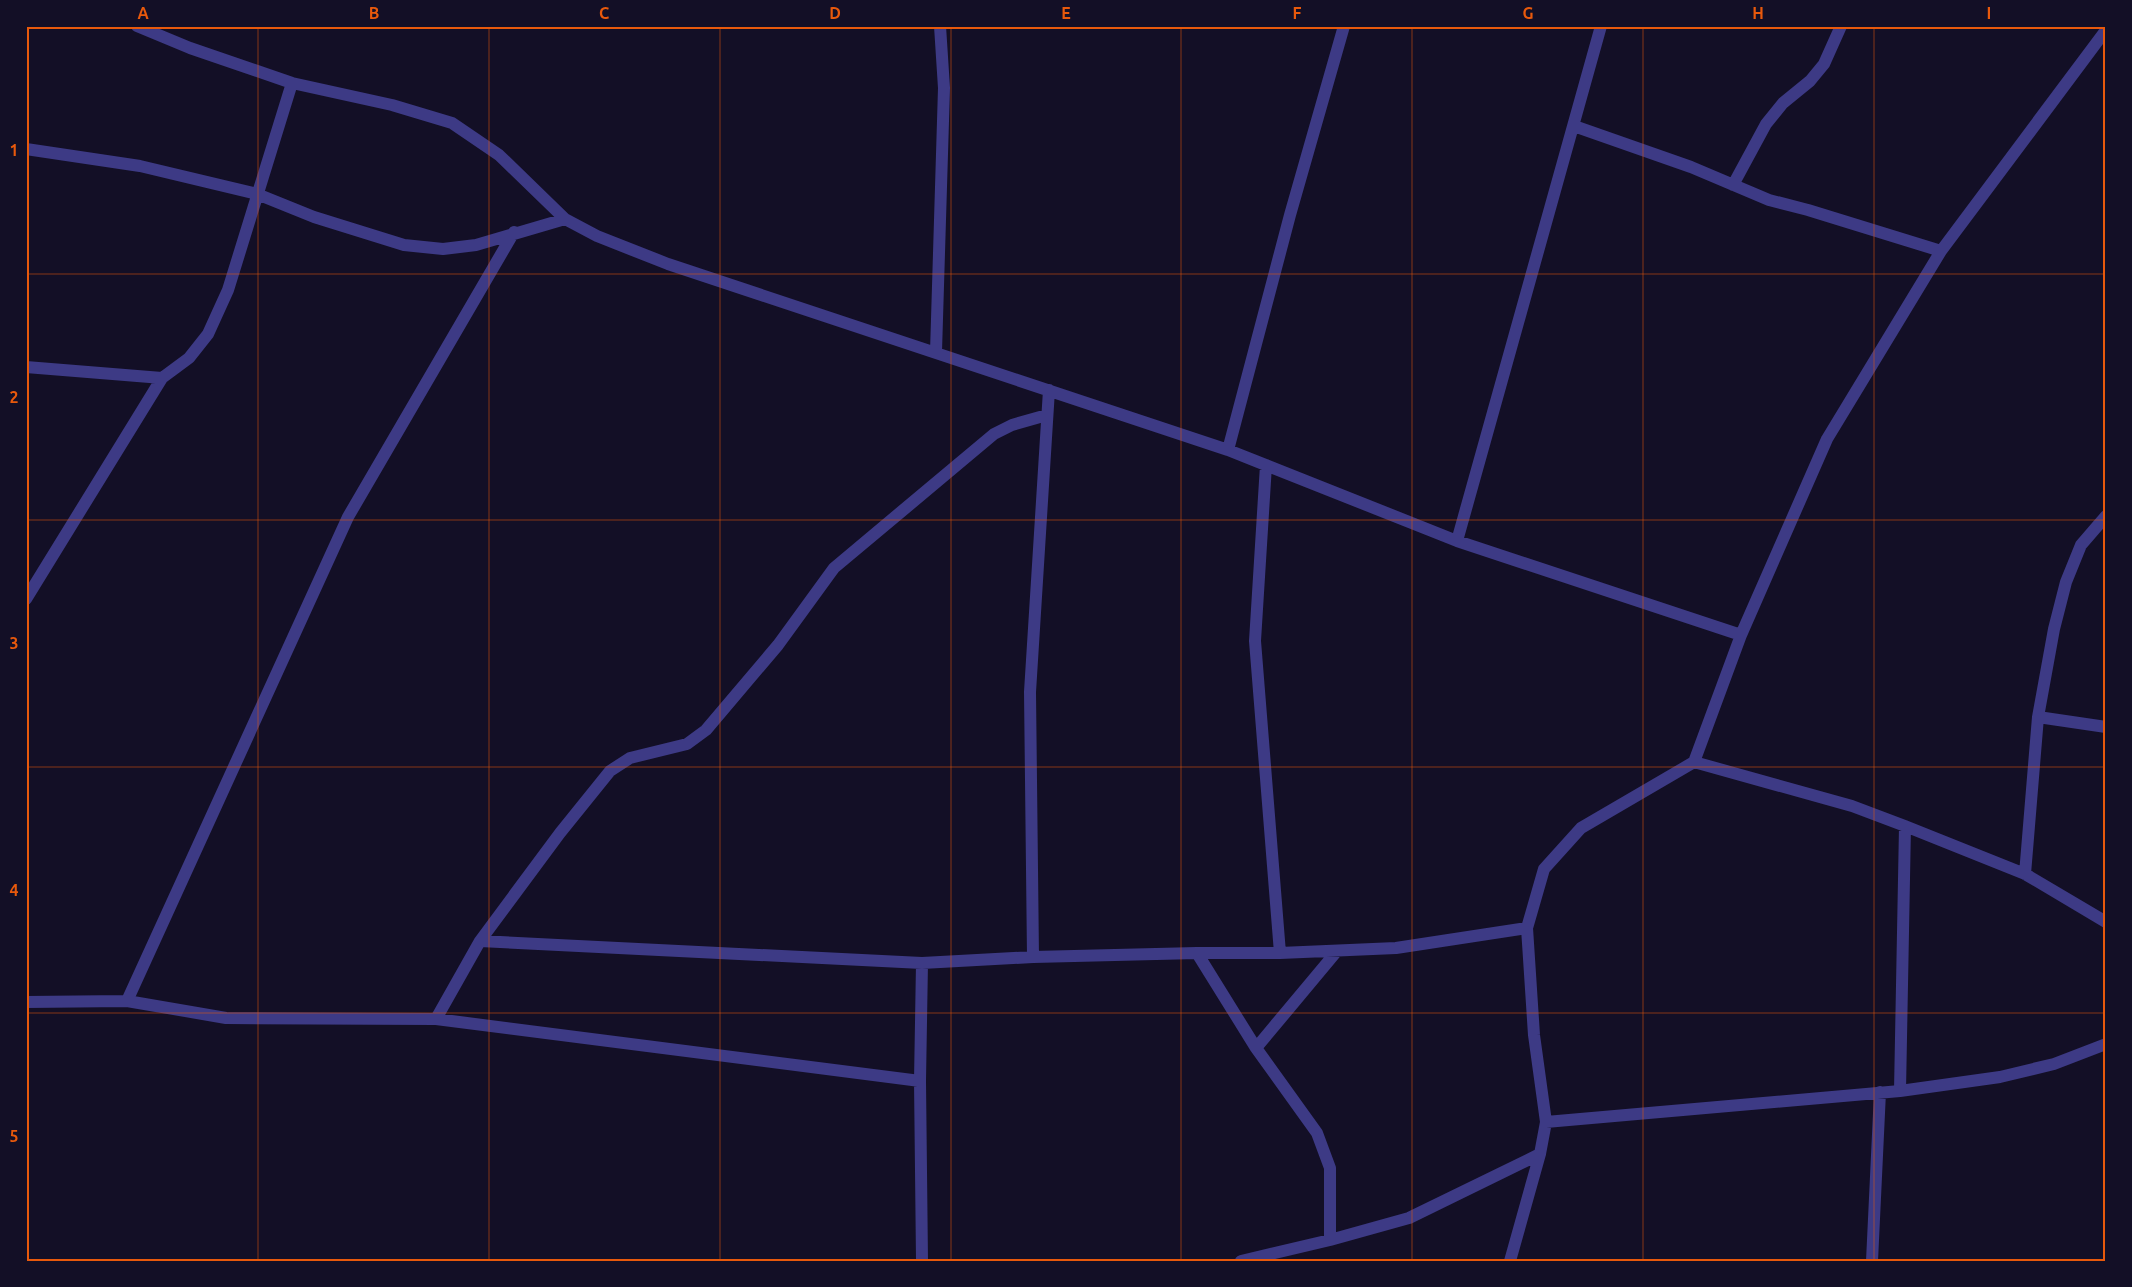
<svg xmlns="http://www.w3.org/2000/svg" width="2132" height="1287" viewBox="0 0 2132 1287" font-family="Ubuntu,sans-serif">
<rect width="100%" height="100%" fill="#130f26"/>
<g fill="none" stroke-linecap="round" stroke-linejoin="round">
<path stroke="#3d3a85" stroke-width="12" d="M137 26 190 48 292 83 392 105 452 123 499 155 565 219 597 236 668 264 1228 450 1457 541 1741 635
M1574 126 1691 167 1769 200 1808 210 1941 251
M26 149 140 166 257 194 314 217 404 245 443 249 476 245 565 219
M1733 185 1766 124 1783 103 1810 81 1824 64 1841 26
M936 352 944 88 940 26
M26 367 162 378
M1228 450 1290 215 1344 26
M1266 465 1255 641 1280 953
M1457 541 1601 26
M26 599 162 378 189 358 208 334 228 290 292 83
M2038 717 2106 727
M1694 762 1852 806 1905 826 2025 874 2106 922
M2025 874 2038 717 2054 629 2066 582 2081 545 2106 516
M480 941 922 963 1033 957 1197 953H1280L1396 948 1527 928
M1197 953 1256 1048 1317 1133 1330 1168V1240
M1033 957 1030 692 1049 390
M922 963 920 1081 922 1261
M127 1001 348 517 514 232
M26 1002 127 1001 226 1018 436 1019 920 1081
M436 1019 480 941 560 833 610 771 630 758 687 744 706 730 778 645 834 568 994 434 1012 425 1047 415
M1256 1048 1337 951
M1900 1091 1905 826
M1546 1122 1900 1091 2000 1077 2054 1064 2106 1044
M1241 1261 1330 1240 1409 1218 1540 1154
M1510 1261 1540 1154 1546 1122 1534 1035 1527 928 1544 869 1581 828 1694 762 1741 635 1827 439 1941 251 2106 30
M1872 1261 1880 1092"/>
</g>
<path fill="none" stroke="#e8590c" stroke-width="1" stroke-opacity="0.55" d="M258 26V1261M489 26V1261M720 26V1261M951 26V1261M1181 26V1261M1412 26V1261M1643 26V1261M1874 26V1261M26 274H2106M26 520H2106M26 767H2106M26 1013H2106"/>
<rect width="2132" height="1287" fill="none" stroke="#130f26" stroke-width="55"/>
<rect x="28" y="28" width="2076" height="1232" fill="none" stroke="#e8590c" stroke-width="2"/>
<g font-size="16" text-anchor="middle" font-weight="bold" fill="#e8590c">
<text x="143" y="19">A</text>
<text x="374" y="19">B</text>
<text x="604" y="19">C</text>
<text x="835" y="19">D</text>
<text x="1066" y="19">E</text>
<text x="1297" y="19">F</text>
<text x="1528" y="19">G</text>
<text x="1758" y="19">H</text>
<text x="1989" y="19">I</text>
<text x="14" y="156">1</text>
<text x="14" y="403">2</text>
<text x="14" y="649">3</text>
<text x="14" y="896">4</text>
<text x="14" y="1142">5</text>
</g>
</svg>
